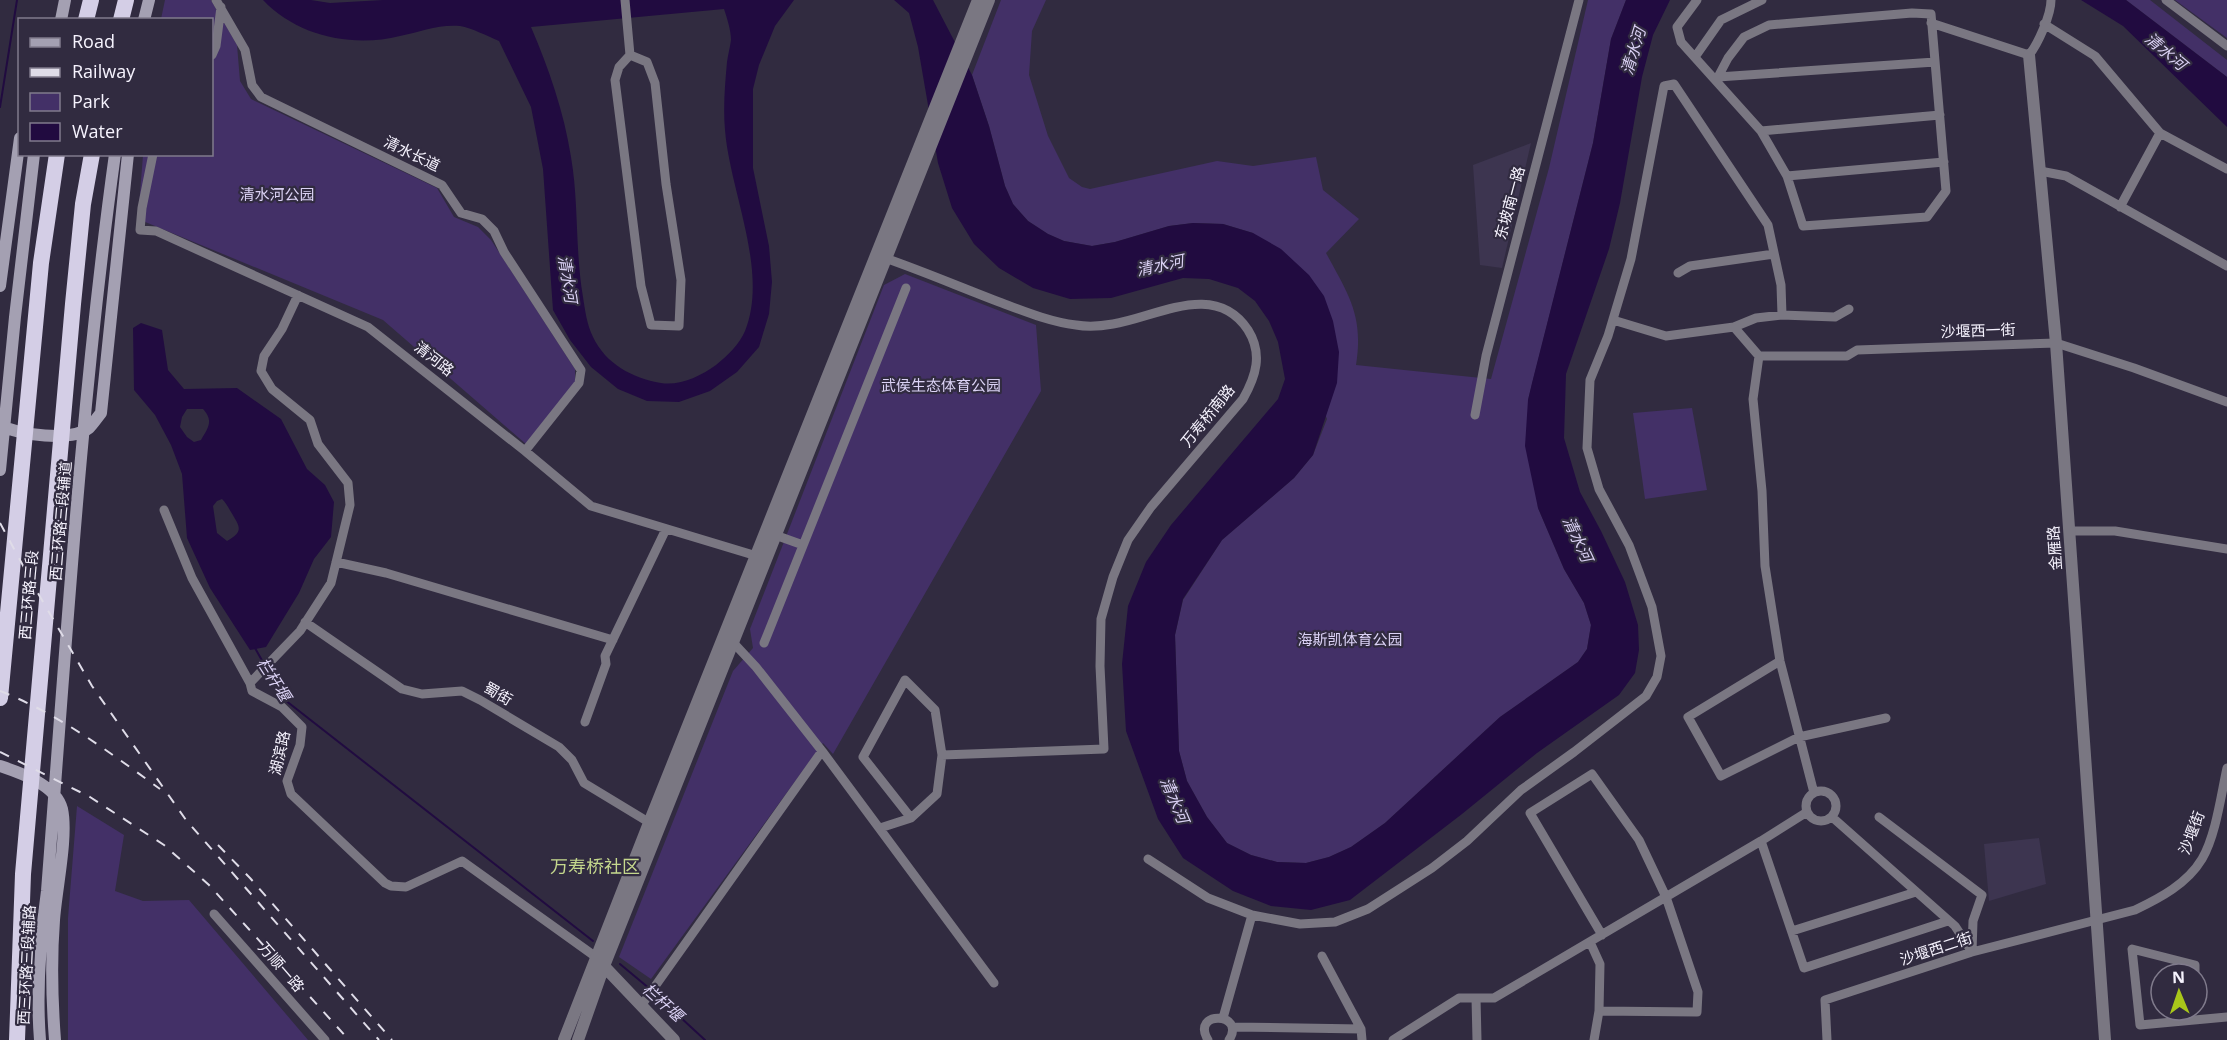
<svg xmlns="http://www.w3.org/2000/svg" width="2227" height="1040" viewBox="0 0 2227 1040" font-family="'Open Sans','Noto Sans SC',sans-serif">
<rect width="100%" height="100%" fill="#312b40"/>
<path fill="#3d3550" d="M1531 143 1502 268 1480 265 1473 165Z
M2039 838 2046 884 1989 901 1984 844Z"/>
<path fill="#433067" d="M165 0H211L237 45 240 81 251 99 437 188 454 217 478 227 491 240 575 369V382L526 444 383 320 138 219 143 155 212 154V20L161 19Z
M1001 0H1046L1032 31 1029 75 1048 136 1069 178 1082 187 1090 189 1217 161 1253 166 1316 157 1323 190 1359 219 1326 253C1348 294 1364 315 1356 365L1491 379 1549 168 1588 0H1626L1611 39 1593 143 1528 400 1538 508 1564 569 1584 603 1591 625 1587 649 1578 662 1500 717 1385 823 1351 847 1329 857 1306 863 1277 862 1251 855 1227 843 1207 817 1187 781 1179 751 1175 635 1183 600 1222 540 1294 478 1313 455 1327 419 1253 233 1223 224 1193 223 1169 226 1115 242 1092 246 1064 241 1048 234 1028 221 1013 204 1005 186 989 126 972 75Z
M2126 0H2150L2227 60V77Z
M2175 0H2227V38Z
M905 274 1036 325 1041 391 833 754 823 743 651 979 619 957 733 671 753 648 750 629 884 285Z
M1692 408 1707 490 1645 499 1633 413Z
M77 806 124 835 115 891 143 901 189 900 308 1040H68V918Z"/>
<path fill="#210b40" fill-rule="evenodd" d="M263 0H311L330 3 383 0H794L775 26 759 65 753 89V168L769 246 772 282 769 314 759 347 737 372 710 391 679 402 647 401 618 389 591 367 570 340 553 310 543 169 531 107 499 41C487 36 472 28 460 26 439 24 420 32 400 36 352 48 297 36 263 0ZM724 9C727 18 731 30 731 40 730 47 728 55 727 62 725 84 723 108 725 130 730 192 769 271 745 331 739 345 728 355 716 365 701 376 680 386 661 383 632 378 606 364 593 337 587 325 585 310 583 297 575 251 579 203 571 157 564 112 549 69 531 27Z
M894 0H933L972 75 989 126 1005 186 1013 204 1028 221 1048 234 1064 241 1092 246 1115 242 1169 226 1193 223 1223 224 1253 233 1281 249 1309 275 1324 296 1333 321 1339 352 1337 383 1313 455 1294 478 1222 540 1183 599 1175 635 1179 751 1187 781 1207 817 1227 843 1251 855 1277 862 1306 863 1329 857 1351 847 1385 823 1500 717 1578 662 1587 649 1591 625 1584 603 1564 569 1538 508 1525 446 1528 400 1532 383 1593 143 1611 39 1626 0H1670L1653 35 1642 77 1620 203 1609 249 1566 374 1564 438 1580 492 1601 531 1625 582 1638 625 1639 650 1635 673 1619 695 1537 753 1462 814 1350 900 1311 910 1271 906 1233 891 1183 858 1158 819 1126 731 1122 664 1128 606 1146 562 1171 525 1278 399 1285 379 1278 342 1269 321 1255 301 1238 288 1209 279 1183 278 1111 298 1070 299 1033 288 999 268 974 244 952 208 938 163 918 47 909 13Z
M2081 0H2126L2227 77V127L2123 26Z
M141 323 162 330 168 370 184 389 237 388 281 419 307 469 325 485 334 502 331 537 314 559 299 593 266 647 250 650 210 588 187 538 182 474 171 445 155 415 134 390 133 328ZM187 409H203C214 421 208 428 201 440L194 442 187 437 180 427 182 417ZM222 499C226 503 228 507 231 512 239 526 245 531 227 541L217 533 213 506 217 501Z"/>
<g fill="none" stroke-linecap="round" stroke-linejoin="round">
<path stroke="#210b40" stroke-width="2" d="M0 107 17 0
M255 648 264 664
M266 668 285 700 593 941
M620 964 650 989
M654 993 705 1040"/>
<path stroke="#7a7782" stroke-width="9" d="M216 0 245 50 252 85 261 97 442 185 461 213 482 219 494 231 504 252 581 370 579 383 525 451
M625 0 630 55 619 67 615 80 641 286 651 325 679 326 681 280 666 184 655 83 647 62 630 55
M1697 0 1677 27 1681 42 1761 131 1787 176 1803 226 1927 217 1946 191 1931 14 1912 13 1769 25 1744 37 1728 58 1718 77
M2166 0 2227 46
M1931 23 2029 55C2038 44 2051 15 2051 0
M2044 24 2095 56 2160 133 2227 169
M212 55 216 46 221 7
M1695 57 1721 20 1762 0
M1718 77 1935 62
M1761 131 1940 115
M153 154 142 208 140 230 156 231 368 327 525 451 591 506 760 557
M2040 171 2066 176 2227 266
M1787 176 1944 162
M2120 207 2160 133
M882 257C923 271 962 288 1002 303 1026 312 1051 322 1076 325 1087 327 1102 326 1113 324 1157 317 1215 280 1248 330 1263 354 1256 376 1243 399L1151 507 1128 540 1113 577 1101 619 1100 666 1104 749 942 755
M1678 273 1690 266 1774 254
M298 295 282 329 264 356 261 371 272 389 310 420 318 444 348 483 350 505 331 583 300 631 250 683 252 691 282 707 302 727 300 745 287 781 291 794 385 883 391 886 406 887 462 861 596 957
M1613 320 1666 336 1734 327 1756 318 1782 315 1835 317 1849 309
M1734 327 1759 356H1847L1857 350 2056 343 2134 368 2227 402
M1759 356 1753 399 1762 491 1765 566 1780 661 1814 793
M1475 415 1486 356 1579 0
M164 510 192 578 250 683
M2069 531H2115L2227 549
M775 535 803 545
M336 562 386 573 613 640
M305 622 402 689 422 694 462 691 480 700 559 747 572 760 584 783 655 826
M729 638 756 667 822 751 994 983
M764 643 906 288
M1780 661 1688 717 1721 776 1799 737 1886 718
M585 722 606 664 605 656 666 529
M1806 806a15 15 0 1 1 30 0a15 15 0 1 1-30 0Z
M1832 817 1955 926 1972 952
M1879 817 1982 895 1973 921 1972 952
M880 828 911 818 937 794 942 755 935 710 905 680 863 757 911 818
M1761 841 1804 968 1948 921
M1148 859 1208 898 1252 915 1300 924 1335 922 1368 909 1432 868 1467 841 1521 790 1574 752 1646 696 1657 677 1661 656 1652 607 1629 545 1599 489 1587 448 1590 380 1608 336 1631 259 1664 86 1674 84 1768 225 1781 285 1782 315
M214 914 325 1040
M1792 931 1916 892
M1590 942 1600 964 1599 1011 1594 1040
M1322 956 1361 1029 1362 1040
M2195 974V965L2132 949 2140 1025 2227 1017
M1476 998 1477 1040
M641 1006 822 751
M1599 1011 1697 1012 1698 992 1666 897 1639 840 1592 774 1530 813 1602 935
M1223 1018 1252 915
M1232 1027 1361 1029
M1208 1040C1190 1010 1247 1012 1229 1040
M1393 1040 1459 998H1494L1761 841 1807 812
M1827 1040 1825 1000 1972 952 2135 910C2160 898 2187 884 2202 859 2216 835 2221 795 2227 768"/>
<path stroke="#7a7782" stroke-width="12" d="M2029 55 2056 343 2105 1040
M599 961 674 1040
M564 1040 649 823 978 0
M578 1040 604 966 989 0"/>
<path stroke="#a4a0b2" stroke-width="12" d="M61 20 65 0
M144 20 149 0
M0 286 20 138
M0 425C19 435 71 442 89 428 93 424 97 418 101 413L128 154
M0 470 15 317 34 154
M0 766C21 773 56 785 62 809 68 837 56 890 54 920 51 959 52 1001 55 1040
M40 1040C36 990 40 941 47 891 66 646 81 399 115 154"/>
<path stroke="#d4cee6" stroke-width="16" d="M86 20 91 0
M121 20 126 0
M0 698 41 263 57 154
M17 1040 23 874 73 304 83 204 92 154"/>
<path stroke="#dfdce8" stroke-width="2" stroke-dasharray="10 10" stroke-linecap="butt" d="M0 523 39 595 92 686 186 820 379 1040
M0 691C59 714 109 752 160 789
M0 752 90 797 164 845 209 885 349 1040
M218 845 250 878 392 1040"/>
</g>
<g text-anchor="middle" stroke-width="4.5" stroke-linejoin="round" paint-order="stroke">
<g font-size="15" fill="#f6f3fe" stroke="#312b40">
<text transform="translate(412 154) rotate(26)" y="5">清水长道</text>
<text transform="translate(1510 203) rotate(-75)" y="5">东坡南一路</text>
<text transform="translate(1978 331) rotate(-2)" y="5">沙堰西一街</text>
<text transform="translate(434 359) rotate(38)" y="5">清河路</text>
<text transform="translate(1208 416) rotate(-51)" y="5">万寿桥南路</text>
<text transform="translate(61 521) rotate(-85)" y="5">西三环路三段辅道</text>
<text transform="translate(2055 548) rotate(-94)" y="5">金雁路</text>
<text transform="translate(29 595) rotate(-85)" y="5">西三环路三段</text>
<text transform="translate(498 694) rotate(30)" y="5">蜀街</text>
<text transform="translate(280 753) rotate(-77)" y="5">湖滨路</text>
<text transform="translate(2192 833) rotate(-69)" y="5">沙堰街</text>
<text transform="translate(1936 949) rotate(-18)" y="5">沙堰西二街</text>
<text transform="translate(27 965) rotate(-87)" y="5">西三环路三段辅路</text>
<text transform="translate(281 967) rotate(49)" y="5">万顺一路</text>
</g>
<g font-size="15" fill="#dbd2f5" stroke="#312b40">
<text x="277" y="200">清水河公园</text>
<text x="941" y="391">武侯生态体育公园</text>
<text x="1350" y="645">海斯凯体育公园</text>
</g>
<g font-size="16" font-style="italic" fill="#dad1f4" stroke="#312b40">
<text transform="translate(1633 51) rotate(-73)" y="6">清水河</text>
<text transform="translate(2166 51) rotate(40)" y="6">清水河</text>
<text transform="translate(1160 265) rotate(-12)" y="6">清水河</text>
<text transform="translate(568 279) rotate(81)" y="6">清水河</text>
<text transform="translate(1578 539) rotate(65)" y="6">清水河</text>
<text transform="translate(274 679) rotate(57)" y="6">栏杆堰</text>
<text transform="translate(1175 800) rotate(67)" y="6">清水河</text>
<text transform="translate(663 1002) rotate(42)" y="6">栏杆堰</text>
</g>
<g font-size="18" fill="#c5d88d" stroke="#312b40">
<text x="595" y="873">万寿桥社区</text>
</g>
</g>
<rect x="18" y="18" width="195" height="138" fill="#312b40" stroke="#807b8c" stroke-width="1.5"/>
<rect x="30" y="38" width="30" height="9" fill="#a4a0b2" stroke="#807b8c" stroke-width="1.5"/>
<text x="72" y="48" font-size="18" fill="#f6f3fe">Road</text>
<rect x="30" y="68" width="30" height="9" fill="#dfdce8" stroke="#807b8c" stroke-width="1.5"/>
<text x="72" y="78" font-size="18" fill="#f6f3fe">Railway</text>
<rect x="30" y="93" width="30" height="18" fill="#433067" stroke="#807b8c" stroke-width="1.5"/>
<text x="72" y="108" font-size="18" fill="#f6f3fe">Park</text>
<rect x="30" y="123" width="30" height="18" fill="#210b40" stroke="#807b8c" stroke-width="1.5"/>
<text x="72" y="138" font-size="18" fill="#f6f3fe">Water</text>
<g transform="translate(2179 992) rotate(358)"><circle r="28" fill="#312b40" stroke="#807b8c" stroke-width="1.5"/>
<path d="M0-4.5L10 22L0 15L-10 22Z" fill="#a9c71a"/>
<text y="-9" font-size="16" font-weight="bold" text-anchor="middle" fill="#f6f3fe">N</text>
</g>
</svg>
